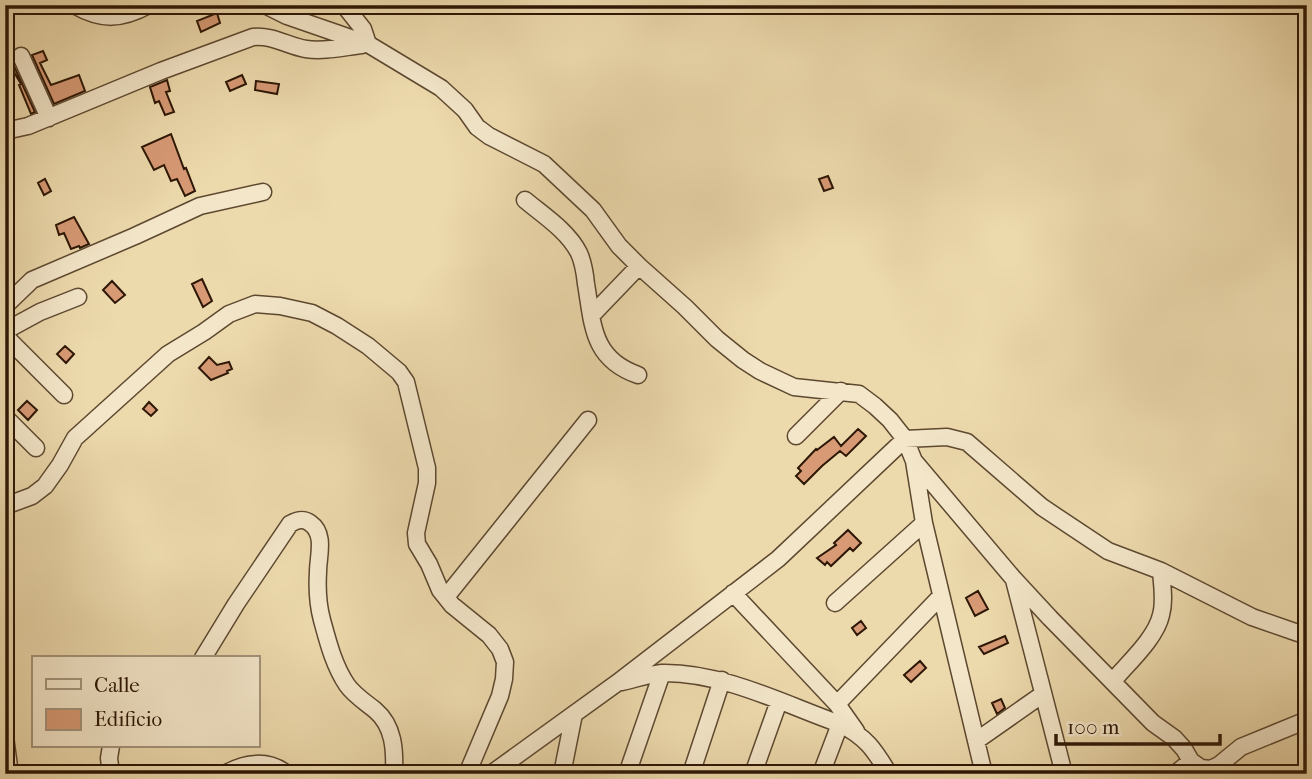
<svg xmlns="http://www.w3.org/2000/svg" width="1312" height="779" viewBox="0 0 1312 779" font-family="'IM FELL French Canon',serif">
<rect width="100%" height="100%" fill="#ecd9ac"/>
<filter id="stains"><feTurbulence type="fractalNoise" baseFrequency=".00286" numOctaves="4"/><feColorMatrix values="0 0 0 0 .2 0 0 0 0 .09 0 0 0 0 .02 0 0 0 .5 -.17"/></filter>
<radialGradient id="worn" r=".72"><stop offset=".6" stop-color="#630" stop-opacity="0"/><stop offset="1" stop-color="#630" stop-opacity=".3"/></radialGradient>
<path fill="#d79a75" stroke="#2d1706" stroke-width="2" d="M217 13 220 23 201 32 197 21Z
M43 51 47 60 40 63 51 85 79 75 85 91 54 104 32 55Z
M14 66 35 112 31 114 19 85 21 84 11 67Z
M242 75 246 84 230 91 226 82Z
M167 80 170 91 166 92 174 112 165 115 159 101 155 103 150 87Z
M256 81 279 84 277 94 255 90Z
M171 134 184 169 186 168 195 191 185 196 177 179 171 181 164 165 154 170 142 147Z
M828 176 833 188 824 191 819 179Z
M45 179 51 191 44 195 38 183Z
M74 217 89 244 80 248 79 246 71 249 64 233 59 235 56 225Z
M202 279 212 301 203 307 192 284Z
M112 281 125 295 115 303 103 290Z
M65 346 74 354 66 363 57 354Z
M209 357 217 365 229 362 232 369 227 371 228 373 211 380 199 368Z
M27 401 37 410 28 420 18 410Z
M149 402 157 410 151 416 143 409Z
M858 429 866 436 846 456 840 451 822 466 804 484 796 476 801 471 798 468 816 449 817 450 834 437 841 446Z
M848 530 861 543 853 551 850 548 831 566 827 562 825 565 817 558 836 545 834 543Z
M978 591 988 609 975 616 966 598Z
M861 621 866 628 857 635 852 628Z
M1005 636 1008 643 984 654 979 647Z
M920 661 926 668 911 682 904 675Z
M1001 699 1005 708 997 714 992 703Z"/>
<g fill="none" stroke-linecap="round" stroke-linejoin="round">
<g stroke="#5d4830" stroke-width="19">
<path id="minor" d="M74 5C102 21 121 20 149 5
M265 5 287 16 368 44 441 88 465 110 477 127 489 136 544 164 593 210 619 246 639 266 685 307 717 339 743 360 760 371 794 387 859 394 875 406 890 420 905 439 914 461 1013 578 1050 618 1153 723 1174 738 1184 749 1191 761 1201 768 1211 769 1219 765 1241 747 1307 720
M344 5 363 29 368 44
M21 56 49 118
M5 131 28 126 161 71 253 37C274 35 287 46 306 49 324 52 344 47 362 45
M525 200C543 215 568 231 579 253 583 262 585 274 586 284 593 325 592 359 638 375
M5 306 32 280 135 236 200 206 263 192
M591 316 639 266
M5 331 40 312 78 297
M5 336 64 395
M5 417 36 448
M796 436 841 391
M914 461 924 523 984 774
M5 506 32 496 45 486 60 465 75 438 168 354 204 332 229 314 255 304 280 306 312 313 337 326 368 346 399 372 406 382 427 468V483L416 533 417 544 429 564 440 590 452 605 489 635 500 649 505 662 504 679 500 696 467 774
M1014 580 1064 774
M733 593 837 704 856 731
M446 597 588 420
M835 603 924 523
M5 623V630
M203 658 236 604 290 524C297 520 303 518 310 523 326 534 318 556 318 572 317 588 318 605 322 620 328 642 334 666 347 685 354 695 365 702 375 710 394 726 395 750 394 774
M1113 681C1128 663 1156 638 1161 615 1165 601 1162 585 1161 571
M622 682C636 679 651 673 665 673 724 673 784 704 840 724 866 737 874 749 889 774
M837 704 941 596
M5 737 10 774
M976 741 1043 694
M111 774 109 758 111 746
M225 774C245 762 268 759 287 774
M491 774 617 683 778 559 905 439 947 437 967 442 1042 507 1108 551 1161 571 1252 617 1298 633 1307 634
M562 774 574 714
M627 774 662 673
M691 774 722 680
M753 774 779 701
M821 774 840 724
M1175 774 1191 761"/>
</g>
<use href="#minor" stroke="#f3e6c9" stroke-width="16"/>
</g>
<rect width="1312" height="779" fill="none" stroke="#ecd9ac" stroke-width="28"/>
<rect x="7" y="7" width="1298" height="765" fill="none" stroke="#2d1706" stroke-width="3.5"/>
<rect x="14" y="14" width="1284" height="751" fill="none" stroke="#2d1706" stroke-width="2"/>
<rect x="32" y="656" width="228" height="91" fill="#f3e6c9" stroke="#a4937b" stroke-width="2"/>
<rect x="46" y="679" width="35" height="10" fill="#f3e6c9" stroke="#a4937b" stroke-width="2"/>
<text x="94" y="692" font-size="21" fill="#2d1706">Calle</text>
<rect x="46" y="709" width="35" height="21" fill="#d79a75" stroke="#a4937b" stroke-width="2"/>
<text x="94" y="726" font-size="21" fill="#2d1706">Edificio</text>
<path d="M1056 734v10h164v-10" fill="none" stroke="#2d1706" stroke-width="3.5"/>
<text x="1067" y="734" font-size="21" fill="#2d1706" stroke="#f3e6c9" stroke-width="5" paint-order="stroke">100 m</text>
<rect width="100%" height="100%" filter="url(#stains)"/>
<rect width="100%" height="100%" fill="url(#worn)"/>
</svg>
